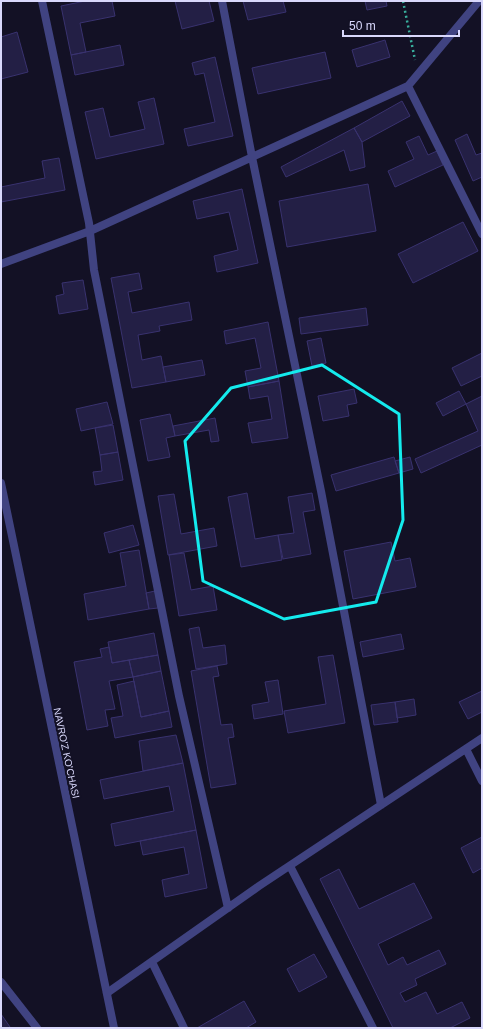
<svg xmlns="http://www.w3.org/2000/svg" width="483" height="1029" viewBox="0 0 483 1029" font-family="Arial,sans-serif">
<rect width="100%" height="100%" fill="#131125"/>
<path fill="#231f45" stroke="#39326f" d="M85 1H112L115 16 80 23 86 52 71 55 61 6Z
M175 1H209L214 21 182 29Z
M243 1H283L286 12 248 20Z
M365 1H386L387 6 367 10Z
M17 32 28 72 1 79V37Z
M385 40 390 57 357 67 352 50Z
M120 45 124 65 75 75 71 55Z
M325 52 331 78 258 94 252 68Z
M215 57 233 136 188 146 184 129 215 122 204 73 195 75 192 63Z
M154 98 164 144 96 159 85 112 103 108 110 137 145 129 138 102Z
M402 101 410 116 362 142 354 128Z
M354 128 362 142 365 167 350 171 344 150 286 177 281 167Z
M467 134 476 155 482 153V177L473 181 455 140Z
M419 136 428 155 437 151 443 165 395 187 388 171 414 159 406 142Z
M59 158 65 190 1 202V187L45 178 42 161Z
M368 184 376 231 287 247 279 201Z
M242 189 258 263 217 272 214 256 238 250 229 212 197 219 193 201Z
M463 222 478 251 413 283 398 254Z
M139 273 142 289 128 292 132 313 189 302 192 320 159 326 160 331 138 335 142 360 161 356 166 382 132 388 111 278Z
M83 280 88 309 59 314 56 296 64 294 62 283Z
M366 308 368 325 301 334 299 318Z
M268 322 279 381 248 387 245 371 261 368 255 338 226 344 224 331Z
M321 338 326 363 312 366 307 341Z
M482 353V376L461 386 452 368Z
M202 360 205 375 166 382 163 367Z
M279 381 288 438 252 443 248 423 272 419 268 396 250 399 248 387Z
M354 389 357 403 347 405 349 416 323 421 318 396Z
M459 391 466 404 443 416 436 403Z
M482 396V445L421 473 415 459 478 431 466 404Z
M107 402 113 424 81 431 76 409Z
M170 414 175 436 166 438 170 457 148 461 140 420Z
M215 418 219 441 211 442 209 430 175 436 173 426Z
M113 425 118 452 100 455 95 428Z
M118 452 123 480 95 485 93 472 102 471 100 455Z
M394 457 399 473 336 491 331 475Z
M410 457 413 469 399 473 395 461Z
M247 493 255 539 278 535 282 560 241 567 228 497Z
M312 493 315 510 303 512 311 554 283 559 278 535 294 533 288 497Z
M174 494 181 534 214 528 217 546 168 555 158 496Z
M133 525 139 545 109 553 104 533Z
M391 542 395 561 410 558 416 587 353 599 344 551Z
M139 550 149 609 88 620 84 594 126 586 120 553Z
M184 553 191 590 213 586 217 610 179 616 169 555Z
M155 591 158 608 149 609 146 593Z
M199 627 203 648 225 645 227 664 196 669 189 629Z
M154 633 158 655 112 663 108 642Z
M401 634 404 649 363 657 360 642Z
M109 647 112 663 129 660 133 677 109 681 115 709 105 710 108 726 87 730 74 662 102 657 100 649Z
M158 655 161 671 133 677 129 660Z
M333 655 345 723 288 733 284 711 326 704 318 657Z
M217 666 219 676 213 677 221 725 232 724 234 737 228 738 236 784 211 788 191 671Z
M161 671 169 711 141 717 133 677Z
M278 680 283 714 254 719 252 705 269 702 265 682Z
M134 681 141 717 169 711 172 727 115 738 111 718 123 716 117 685Z
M482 691V712L468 719 459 702Z
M414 699 416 715 397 718 395 702Z
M395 702 398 722 374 725 371 705Z
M176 735 183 763 143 771 139 741Z
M183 763 196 830 115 846 111 824 174 811 169 786 104 799 100 780Z
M196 830 207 888 165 897 162 880 189 874 184 847 143 855 140 841Z
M482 837V868L473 873 461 848Z
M339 869 359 909 414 883 432 918 378 944 388 965 403 957 407 965 439 950 446 964 415 979 417 985 400 993 405 1002 426 992 437 1014 462 1002 470 1018 450 1028H393L320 879Z
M314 954 327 977 299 992 287 969Z
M244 1001 256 1022 246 1028H197Z
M1 1014 10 1027 9 1028H1Z"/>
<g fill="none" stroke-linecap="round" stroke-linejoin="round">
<path stroke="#39af9d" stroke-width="2.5" stroke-dasharray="2 3" stroke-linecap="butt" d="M403 1 415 60"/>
<path stroke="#404381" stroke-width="8" d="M42 1 89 223 94 270 179 696 228 908
M222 1 252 157 321 491 381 805
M408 86 482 234
M1 264 90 231 408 86 479 1
M466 749 482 781
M290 866 373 1028
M152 962 184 1028
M1 982 37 1028
M107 993 259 886 482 738"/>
<path stroke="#404381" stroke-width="8" d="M1 483 114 1028"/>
</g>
<path fill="none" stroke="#14ebed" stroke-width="3" stroke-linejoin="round" d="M322 365 399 414 403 520 376 602 284 619 203 581 185 441 231 388Z"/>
<g text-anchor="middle" stroke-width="4" stroke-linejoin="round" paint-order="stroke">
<g font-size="10" fill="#d9d8fc" stroke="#131125">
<text transform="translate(67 753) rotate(78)" y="4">NAVRO'Z KO'CHASI</text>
</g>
</g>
<rect width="483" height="1029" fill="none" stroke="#d9d8fc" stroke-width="4"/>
<path d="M343 30v6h116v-6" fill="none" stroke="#d9d8fc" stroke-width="2"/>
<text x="349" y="30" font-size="12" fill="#d9d8fc" stroke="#131125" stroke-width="3" paint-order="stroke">50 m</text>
</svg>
